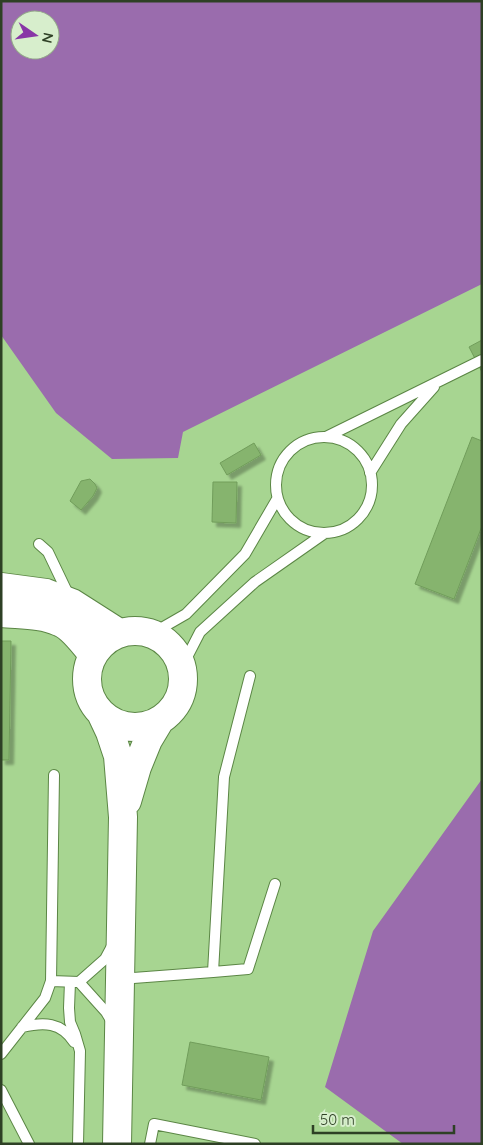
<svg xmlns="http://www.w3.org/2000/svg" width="483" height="1145" viewBox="0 0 483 1145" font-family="Quicksand,sans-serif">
<defs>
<filter id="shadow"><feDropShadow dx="4.5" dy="4.5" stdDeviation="1" flood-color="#0004"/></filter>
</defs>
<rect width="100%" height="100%" fill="#a7d591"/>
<path fill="#9a6cad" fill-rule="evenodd" d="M1 1H482V284L183 432 178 458 112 459 56 413 1 335ZM20 20H50V50H20Z
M482 779V1144H403L325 1087 373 931Z"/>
<path fill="#86b46e" stroke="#719d5b" filter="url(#shadow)" d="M482 340V372L469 347Z
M472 437 482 441V526L454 599 415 584Z
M254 443 261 455 227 475 220 463Z
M90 479 95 484 97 488 93 496 81 510 70 501 81 481Z
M213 482H237L236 523 212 522Z
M1 641H11L9 760H1Z
M190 1042 269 1057 261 1100 182 1085Z"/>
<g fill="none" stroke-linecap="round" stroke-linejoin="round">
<g stroke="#5b8645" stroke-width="12">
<path id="lane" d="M326 437 482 360
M276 485a48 48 0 1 1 96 0a48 48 0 1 1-96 0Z
M370 473 401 424 434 387
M39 544 48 552 70 598
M153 633 186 614 245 554 277 499
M182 667 200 632 255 582 325 533
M54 775 51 981 79 982 105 959 112 946
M213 972 248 969 275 884
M120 979 213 972 224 777 250 676
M70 982 69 1008 70 1022 75 1034 80 1051 78 1144
M79 982 106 1012 112 1022
M22 1027C44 1022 61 1022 74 1042
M1 1054 45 998 51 981
M1 1090 29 1144
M150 1144 154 1124 255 1144"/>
</g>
<g stroke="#5b8645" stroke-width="30">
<path id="primary" d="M1 587 46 593 72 603 119 633
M1 613C20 615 42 614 59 622 71 626 85 645 93 655
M87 679a48 48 0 1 1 96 0a48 48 0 1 1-96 0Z
M102 715 110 732 118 756 123 817 117 1144
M127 801 137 767 148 740 160 720"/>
</g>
<use href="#lane" stroke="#fff" stroke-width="10"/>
<use href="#primary" stroke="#fff" stroke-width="28"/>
</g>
<rect width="483" height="1145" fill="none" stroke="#2e4025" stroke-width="5"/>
<g transform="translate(35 35) rotate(103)"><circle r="24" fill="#d7eecc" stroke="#93a889"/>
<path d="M0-4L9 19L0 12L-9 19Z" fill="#8836a6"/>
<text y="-8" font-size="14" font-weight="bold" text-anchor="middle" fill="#2e4025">N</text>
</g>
<path d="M313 1125v8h141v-8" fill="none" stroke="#2e4025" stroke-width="2.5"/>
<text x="320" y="1125" font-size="15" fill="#2e4025" stroke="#d7eecc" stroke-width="4" paint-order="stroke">50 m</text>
</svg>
